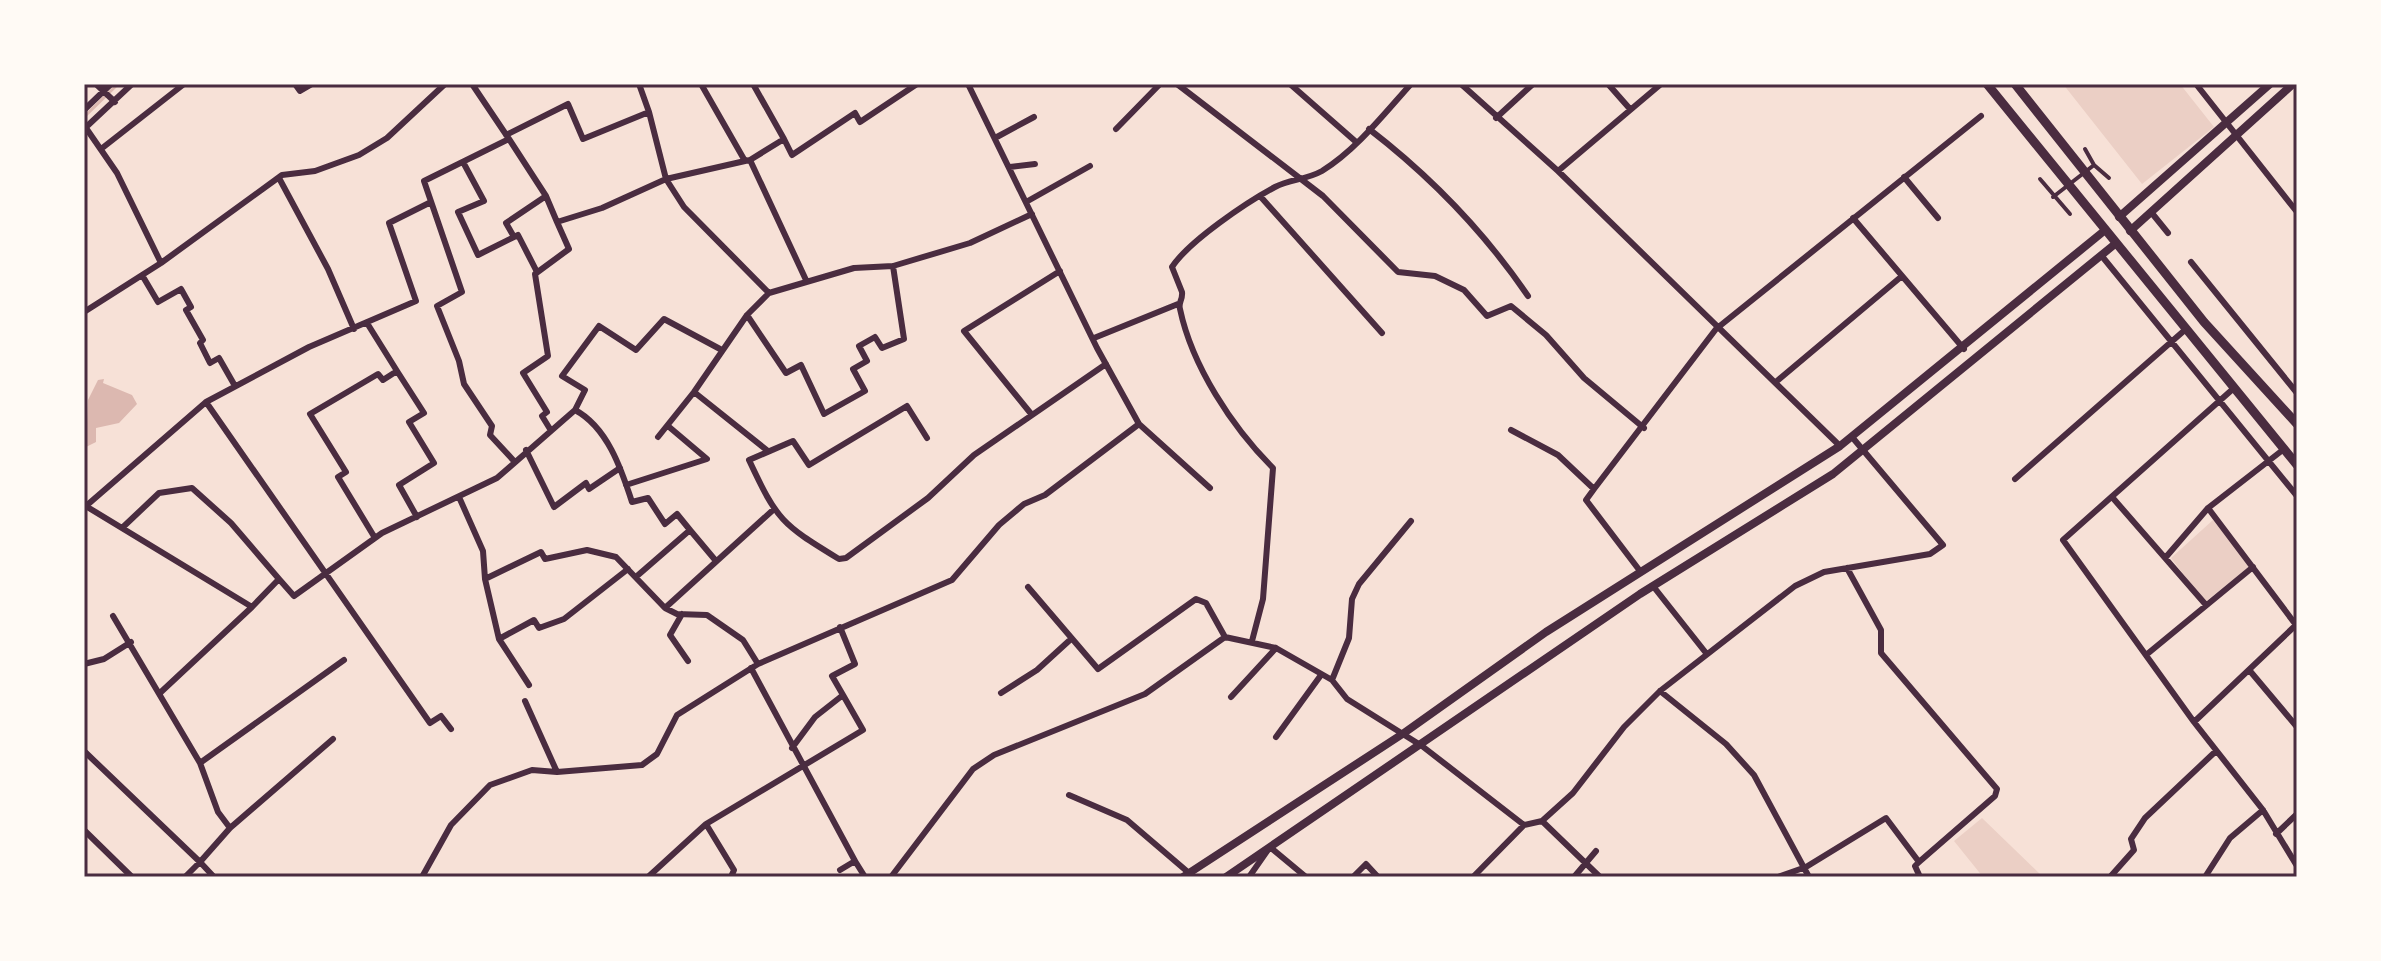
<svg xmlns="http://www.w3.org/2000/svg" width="2381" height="961" viewBox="0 0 2381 961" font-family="Karla,sans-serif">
<rect width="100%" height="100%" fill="#f7e1d7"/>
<path fill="#ebcfc5" d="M2063 84H2180L2214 127 2142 184Z
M2213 520 2250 566 2205 602 2171 558Z
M1982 818 2043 877H1983L1954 841Z"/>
<path fill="#dcb8b0" d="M104 379 103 383 132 395 137 404 119 423 96 428V442L86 447 88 400 98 380Z"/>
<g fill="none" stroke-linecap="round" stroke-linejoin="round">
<path stroke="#dcb8b0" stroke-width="3" d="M84 117 118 84"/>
<path stroke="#4a2c40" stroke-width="4" d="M2085 149 2094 165 2109 178
M2040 179 2070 214
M2053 197 2094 165"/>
<path stroke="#4a2c40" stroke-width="6" d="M96 84 115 102
M295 84 300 91 312 84
M472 84 509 139 424 181 462 292 437 306 459 361 464 384 492 426 490 435 514 461
M639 84 649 112
M701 84 745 161 750 160 806 280
M753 84 784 139
M968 84 1097 348 1139 424 1210 488
M1177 84 1323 196 1398 272 1435 276 1464 290 1487 316 1511 306 1546 335 1584 378 1644 428
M1290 84 1355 141
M1461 84 1558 171 1840 446
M1608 84 1630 109
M2196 84 2297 212
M84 110 111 84
M1496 118 1533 84
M86 128 117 173 161 263
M84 129 132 84
M1116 129 1160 84
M1369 129C1430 176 1485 233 1528 296
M506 135 568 104 583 139 649 112 666 179 684 207 769 293
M995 138 1034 117
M509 139 546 196 506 223 514 237
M101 149 184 84
M750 160 784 139 792 155 855 113 860 122 917 84
M463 162 484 201 458 212 478 255 518 235 537 272
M1010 167 1035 164
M1558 171 1661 84
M1904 177 1938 218
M279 178 328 269 354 329
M546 196 557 222
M1260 196 1382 333
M431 202 389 223 416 301 309 347 206 402 430 723 441 716 451 729
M1026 202 1090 166
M2151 212 2168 233
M1853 218 1964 349
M2101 255 2297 496
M2191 262 2297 393
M142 275 158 302 181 289 191 307 186 310 203 340 200 343 210 363 219 358 235 386
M84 312 161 263 282 175 315 171 359 155 387 138 445 84
M747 315 786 373 801 365 824 414 865 391 853 369 867 361 859 346 875 337 882 348 904 339 893 266
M367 323 397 371 383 380 378 374 310 414 346 472 338 477 375 538
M1094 338 1178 304
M397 371 424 413 409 422 434 463 399 485 417 517
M1777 381 1902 276
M2234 388 2063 540 2194 722 2263 810 2297 866
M694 392 768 451
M575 410 585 390 562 376 599 326 636 350 664 319 720 349
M1032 415 964 331 1060 271
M550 429 542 416 547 412 523 373 548 356 535 274 569 249 557 222 602 208 666 179 745 161
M1511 430 1558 455 1594 489
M658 437 694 392 747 315 769 293 854 268 893 266 970 243 1032 214
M927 438 907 406 809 465 793 441 749 460C778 522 782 524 839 559L846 558 928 498 974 455 1106 364
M526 450 554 507 586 483 589 489 620 468
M2015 479 2186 329
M626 485 707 459 668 426
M459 497 483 551 485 579
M2112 497 2206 605
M84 505 252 607 279 579 294 596 382 533 497 478 575 410C607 427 621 468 632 502L648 498 665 524 677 514 690 530
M86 506 206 402
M2208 508 2296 625
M122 528 159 493 192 488 231 523 279 579
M2166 557 2208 508 2284 449
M1847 568 1881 630V653L1997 789 1995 796 1919 862 1915 866 1920 877
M1640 571 1586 500 1594 489 1716 329 1981 116
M637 576 690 530 716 561
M1653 586 1706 653
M1028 587 1098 669 1196 599 1206 603 1225 637
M665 608 773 510
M682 614 670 635 688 661
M113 616 200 763 218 812 230 828
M499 639 534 620 539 628 564 619 628 569
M1252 641 1263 599 1273 468C1232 427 1192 366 1180 309 1178 302 1183 300 1182 292L1172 267C1189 241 1247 202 1275 187 1290 179 1306 180 1322 171 1356 150 1384 114 1411 84
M2146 655 2253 567
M84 664 104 659 131 642
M751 668 855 861 840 870
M2250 671 2297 727
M1332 680 1349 638 1352 599 1359 584 1411 521
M529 685 499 639 485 579 541 552 545 559 587 550 616 557 665 608 677 614 707 615 743 640 758 664
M1660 691 1726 744 1754 775 1809 877
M161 692 252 607
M1001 693 1037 670 1071 639
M1231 697 1276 648
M525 701 557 772
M2194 722 2297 624
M1276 737 1321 675
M792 748 815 717 843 695 832 676 855 664 840 627
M84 751 200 862 230 828 333 739
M200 763 344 660
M1069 795 1127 820 1189 873
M1542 821 1600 877
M706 824 734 870 731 877
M84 830 132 877
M2276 834 2297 814
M855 861 865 877
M185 877 200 862 214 877
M422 877 451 825 490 785 532 770 557 772 642 765 657 754 677 715 758 664 952 580 999 525 1024 504 1045 495 1139 424
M648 877 706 824 863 730 843 695
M891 877 973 769 994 755 1145 694 1225 637 1276 648 1332 680 1347 699 1422 746 1524 825
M1249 877 1270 847 1306 877
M1353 877 1366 864 1378 877
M1473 877 1524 825 1542 821 1573 793 1624 727 1660 691 1795 586 1824 572 1930 554 1943 545 1852 437
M1574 877 1596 851
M1778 877 1806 867 1886 818 1919 862
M2110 877 2134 850 2131 839 2145 818 2216 751
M2205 877 2230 838 2263 810"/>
<path stroke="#4a2c40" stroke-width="8" d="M2119 217 2270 84
M2130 231 2293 84
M1183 877 1404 733 1546 632 1840 446 2104 231
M1226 877 1640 594 1833 474 2115 244"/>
<path stroke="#4a2c40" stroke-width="9" d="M1987 84 2297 465
M2015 84 2204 322 2297 424"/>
</g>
<rect width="2381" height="961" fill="none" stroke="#fffaf5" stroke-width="172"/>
<rect x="86" y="86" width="2209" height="789" fill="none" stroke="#4a2c40" stroke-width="3"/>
</svg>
